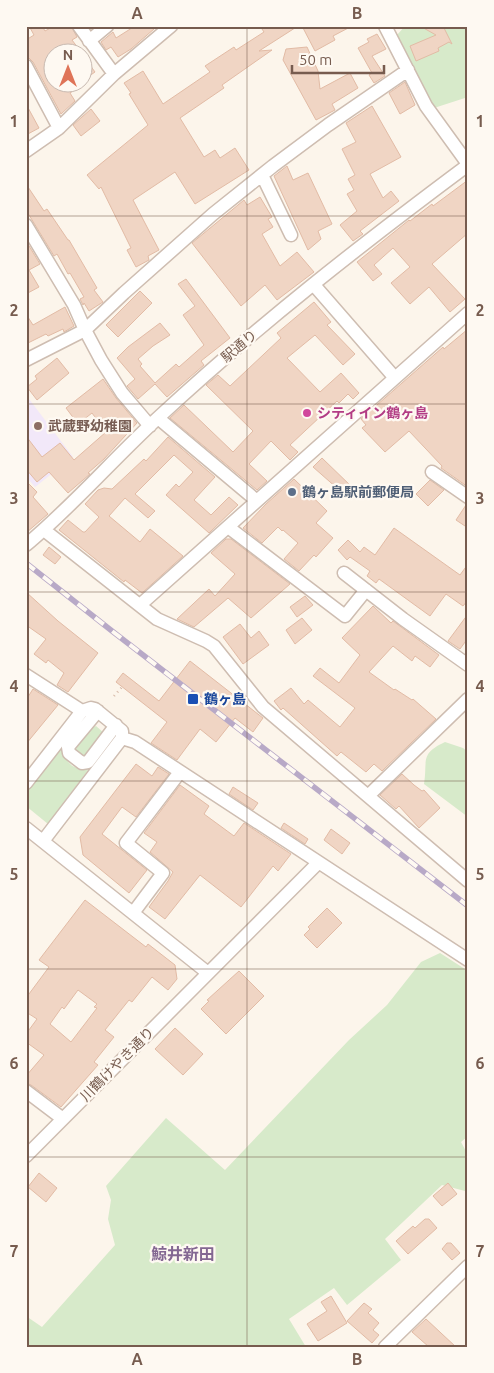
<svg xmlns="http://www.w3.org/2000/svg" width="494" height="1373" viewBox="0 0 494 1373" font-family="Ubuntu,'Noto Sans JP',sans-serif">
<rect width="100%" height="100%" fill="#fcf5eb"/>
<path fill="#f2e8f9" d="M26 395 73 457 35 487 29 480 26 482Z"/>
<path fill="#d7eaca" d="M405 26H468V97L434 108 397 35Z
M96 726 104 733 84 758 75 752C78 742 86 730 96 726Z
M445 742 463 748 468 752V817L424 784C428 761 419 754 445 742Z
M63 745C64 762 73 773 91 766L48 824 26 806V792Z
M440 953 468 971V1136L461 1142 468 1155V1188L465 1191 442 1185 385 1239 401 1260 347 1305 334 1288 289 1319 306 1347H26V1316L42 1327 115 1245 108 1219 111 1200 106 1186 166 1118 225 1170 349 1040 387 1005 421 962Z"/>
<path fill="#f0d5c4" stroke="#e2bba5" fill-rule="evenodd" d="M29 26H42L45 31 54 26H71L77 37 72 40 81 52H52V82H86L70 93 75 101 61 114 33 62 26 55V40L34 35Z
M135 26H152L154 29 131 49 118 57 111 47 106 50 101 42 113 32 116 38Z
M260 26H298L259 51 272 50 222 85 224 88 180 118 204 157 215 150 220 158 235 148 249 170 195 204 175 172 133 200 159 250 148 256 149 260 136 267 127 250 131 248 101 187 99 189 87 175 148 125 129 94 131 93 124 83 143 71 163 104 210 72 205 66 234 47 236 50 264 32Z
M302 26H352L333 36 335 40 315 51Z
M420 26H443L452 44 449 42 438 48 439 51 416 61 410 46 436 35Z
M377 34 386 49 372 56 385 76 374 83 369 75 372 73 358 48 369 42 367 39Z
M307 47 318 71 320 89 350 73 358 88 332 104 335 110 316 120 283 60 286 49Z
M82 54 95 72 82 81Z
M405 82 415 105 400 114 389 93Z
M26 104 39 128 26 135Z
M372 106 401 157 370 174 383 198 391 191 399 201 360 231 363 234 353 241 340 225 357 211 347 194 354 190 348 179 355 175 342 149 356 142 346 123Z
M91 109 100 121 81 136 73 125Z
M287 166 293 180 308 173 332 224 318 231 321 239 308 250 274 176Z
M468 180V233L432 264 465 299 450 312 429 287 410 304 391 283 410 267 393 248 374 265 382 274 373 281 357 262 409 220 410 221 432 204 433 206Z
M26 184 44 211 47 209 68 240H69L97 288 94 290 103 302 89 311 84 303 83 305 80 299 84 297 70 273 68 274 57 254 54 256 26 210Z
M260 197 272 217 268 219 273 227 262 234 280 266 297 252 314 272 277 300 265 285 241 306 192 243 244 200 247 205Z
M26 241 40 264 29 270 39 287 26 294Z
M186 279 230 338 201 361 204 365 167 397 155 384 138 399 127 386 135 379 117 358 128 347 160 323 170 335 153 346 138 359 142 364 140 366 155 383 176 364 179 367 204 345 183 315 195 306 178 284Z
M140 291 152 303 118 337 106 325Z
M314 302 331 322 327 325 355 354 343 365 315 335 287 358 320 392 341 373 359 393 353 399 348 394 339 403 337 401 290 445 298 452 290 460 271 441 249 464 267 481 257 490 170 418 184 405 233 452 253 431 206 385 218 375 230 386 281 338 277 333Z
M65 307 74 326 64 332 63 329 48 336 46 334 26 344V314L33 325Z
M468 329V487L441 468 442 466 409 431 385 452 362 428 366 425 361 419 443 347 444 349Z
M57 358 69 373 37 400 27 387 37 379 35 376Z
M103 379 116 398 137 423 104 459 88 473 90 474 68 493 49 472 37 482 26 469V436L42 457 60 443 74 460 106 432 92 413 78 424 66 408Z
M168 437 215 477 194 500 211 515 229 497 238 505 209 533 166 495 176 484 179 487 193 472 174 455 135 494 155 511 148 518 125 498 109 516 140 542 150 529 183 556 142 593 125 580 124 582 59 530 68 520 83 532H85L99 517 85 504 98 490 104 488 112 489 144 459 146 461Z
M322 458 353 488 346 496 313 467Z
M294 479 327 511 316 523 333 538 316 557 314 555 299 571 284 559 298 543 283 530 282 531 278 527 262 543 243 528 266 504Z
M430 480 444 490 428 506 416 494Z
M26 481 37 492 33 497 48 514 26 533Z
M466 505H468V528L456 520Z
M394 528 460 575 468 564V600L463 606 446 594 430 616 379 579 376 583 367 576 370 571 350 557 347 560 338 550 348 540 360 552 364 547 375 555Z
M226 539H231L290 584 251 618 228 598 194 627 177 619 209 589 215 596 235 574 211 553Z
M49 547 61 557 55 564 43 555Z
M26 592 58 621 98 653 68 692 57 685 64 673 48 660 46 663 34 654 46 639 26 625Z
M305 596 313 605 297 617 290 607Z
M373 606 391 623 393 621 439 655 430 667 415 656 412 661 393 646 369 672 394 690 395 689 412 700 413 699 436 719 382 771 374 764 366 772 341 752 337 756 283 708 281 710 274 701 291 688 304 704 308 700 340 727 355 708 313 676 320 668 339 683 360 655 342 638Z
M468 614V638L460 649 448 641Z
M302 618 312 630 295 644 286 630Z
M240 624 251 638 259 631 269 645 243 664 223 637Z
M190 661 263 718 253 732 235 718 216 742 200 729 177 760 151 743 167 722 116 682 123 673 159 701Z
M33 689 58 705 26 744V700Z
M136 764 152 776 158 767 169 774 136 817 122 807 102 834 147 870 129 893 83 855 80 837Z
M402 774 414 785 422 791 424 790 440 808 419 828 399 806 396 809 380 795Z
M180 785 209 806 204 814 234 836 244 823 291 854 278 871 273 866 241 907 200 875 165 919 149 907 168 881 173 872 150 852 157 842 144 833Z
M233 787 258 803 253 810 229 794Z
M284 823 308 839 305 844 281 828Z
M331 829 350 843 342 854 324 840Z
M85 900 146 947 148 944 175 965 177 979 168 990 152 977 132 1002 129 1000 105 1030 114 1037 94 1062 98 1065 61 1107 31 1085 26 1083V1076L44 1055 26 1042V1034L37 1019 26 1012V998L49 967 39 960ZM78 990 97 1004 94 1007 97 1008 71 1042 50 1024 62 1007 64 1009Z
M327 908 342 923 317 948 304 935 310 929 308 927Z
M239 971 264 996 226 1034 201 1009 209 1001 207 1000Z
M175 1028 203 1054 183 1075 155 1049Z
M39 1173 57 1188 46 1202 28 1187Z
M448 1183 457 1194 442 1206 433 1196Z
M425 1219H429L437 1228 408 1254 396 1241 413 1226 415 1228Z
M447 1243H451L460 1253 452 1260 442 1249Z
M331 1296 347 1323 318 1341 307 1324 327 1311 321 1302Z
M364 1303 372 1309 368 1313 379 1323 373 1330 379 1335 372 1343 347 1321Z
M426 1319 456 1347H429L412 1332Z"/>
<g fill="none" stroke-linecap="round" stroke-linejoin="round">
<g stroke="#cebdb1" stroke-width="15">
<path id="minor" d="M79 26 114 74
M385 26 426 106 468 164
M89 41 107 26
M26 66 59 128
M26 151 59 128 114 74 171 26
M262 175 291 235
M26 225 74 305 85 330 101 360 122 393 150 426
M314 285 395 378
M26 360 85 330 124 293 213 214 273 166 328 125 408 70
M158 418 257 501
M432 472 468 497
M228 527 345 616 366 590
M44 530 157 619 206 641 214 646 263 707 468 881
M26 545C74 505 114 458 160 416 257 326 362 244 468 165
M344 573 403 619 468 665
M140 605 468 313
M26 675 82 711
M98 711 68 747 69 753 82 763 88 762 116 725
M122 738 135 742 468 960
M26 783 82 711 91 708 95 709 122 731V738L43 841
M368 796 468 699
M26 828 208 973
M133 913 163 873 126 843 180 772
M26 1091 63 1119
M26 1156 318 863
M385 1347 468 1266"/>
</g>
<path stroke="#d6b8a7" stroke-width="2.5" stroke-dasharray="1 4" stroke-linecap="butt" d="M114 696 122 687"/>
<use href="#minor" stroke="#fff" stroke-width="12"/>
<g stroke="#b8a9c7" stroke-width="5.5">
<path id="rail" d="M26 563 112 631 468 906"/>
</g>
<use href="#rail" stroke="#fef9f2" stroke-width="4" stroke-dasharray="11" stroke-linecap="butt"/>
</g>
<path fill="none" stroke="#775c4f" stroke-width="1" stroke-opacity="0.55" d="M247 26V1347M26 216H468M26 404H468M26 592H468M26 781H468M26 969H468M26 1157H468"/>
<circle fill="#d1479c" stroke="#fef9f2" stroke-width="2" cx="307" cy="413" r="5"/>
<circle fill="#8d6e63" stroke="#fef9f2" stroke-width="2" cx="38" cy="426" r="5"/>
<circle fill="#5c6f8a" stroke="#fef9f2" stroke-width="2" cx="292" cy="492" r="5"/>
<rect fill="#1a4fb4" stroke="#fef9f2" stroke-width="2" x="187" y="693" width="12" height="12" rx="2.5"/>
<g text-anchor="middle" stroke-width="4.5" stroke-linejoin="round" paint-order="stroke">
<g font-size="14" fill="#775c4f" stroke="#fef9f2">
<text transform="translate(239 346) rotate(-40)" y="5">駅通り</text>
<text transform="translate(117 1064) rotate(-45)" y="5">川鶴けやき通り</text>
</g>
<g font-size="14" font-weight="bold" fill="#b23c85" stroke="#fef9f2" text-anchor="start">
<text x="317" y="418">シティイン鶴ヶ島</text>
</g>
<g font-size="14" font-weight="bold" fill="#785e54" stroke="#fef9f2" text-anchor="start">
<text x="48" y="431">武蔵野幼稚園</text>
</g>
<g font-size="14" font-weight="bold" fill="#4e5e75" stroke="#fef9f2" text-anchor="start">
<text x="302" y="497">鶴ヶ島駅前郵便局</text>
</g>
<g font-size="14" font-weight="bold" fill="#164399" stroke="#fef9f2" text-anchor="start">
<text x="204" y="704">鶴ヶ島</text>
</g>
<g font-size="16" font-weight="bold" fill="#836792" stroke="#fef9f2">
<text x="183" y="1260">鯨井新田</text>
</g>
</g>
<rect width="494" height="1373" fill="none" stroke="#fef9f2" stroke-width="55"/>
<g transform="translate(68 68)"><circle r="24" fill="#fef9f2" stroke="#c8bab1"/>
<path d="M0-4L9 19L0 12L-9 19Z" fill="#df7458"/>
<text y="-8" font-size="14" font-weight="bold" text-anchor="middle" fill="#775c4f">N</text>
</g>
<path d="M292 65v8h92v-8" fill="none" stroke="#775c4f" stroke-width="2.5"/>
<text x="299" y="65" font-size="15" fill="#775c4f" stroke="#fef9f2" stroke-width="4" paint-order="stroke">50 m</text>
<rect x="28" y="28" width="438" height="1318" fill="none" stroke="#775c4f" stroke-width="2"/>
<g font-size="16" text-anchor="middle" font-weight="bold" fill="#775c4f">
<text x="137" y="19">A</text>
<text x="357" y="19">B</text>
<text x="14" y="127">1</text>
<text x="480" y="127">1</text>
<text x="14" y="316">2</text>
<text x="480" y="316">2</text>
<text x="14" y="504">3</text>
<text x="480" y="504">3</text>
<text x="14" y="692">4</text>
<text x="480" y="692">4</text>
<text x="14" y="880">5</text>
<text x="480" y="880">5</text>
<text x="14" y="1069">6</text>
<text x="480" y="1069">6</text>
<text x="14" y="1257">7</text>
<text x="480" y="1257">7</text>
<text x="137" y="1365">A</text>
<text x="357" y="1365">B</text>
</g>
</svg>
